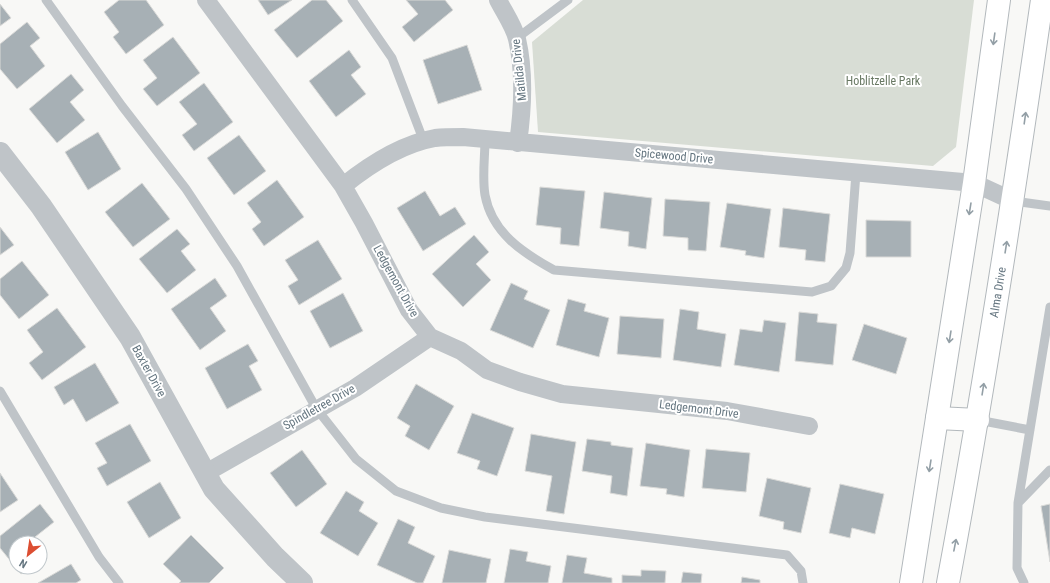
<svg xmlns="http://www.w3.org/2000/svg" width="1050" height="583" viewBox="0 0 1050 583" font-family="'Roboto Condensed',sans-serif">
<rect width="100%" height="100%" fill="#f8f8f6"/>
<path fill="#d8ddd5" d="M583 0H974L956 147 933 166 538 132 532 42Z"/>
<path fill="#a7b0b5" stroke="#dadad8" d="M119 0H146L164 25 126 54 113 37 119 32 104 12Z
M258 0H292L268 15Z
M312 0H326L343 21 297 58 274 30Z
M406 0H445L453 10 414 42 402 27 418 14Z
M0 4 11 18 0 26Z
M27 22 40 38 30 46 45 66 17 89 0 69V44Z
M173 37 200 73 157 106 143 89 157 78 143 60Z
M467 45 482 90 438 104 423 60Z
M349 50 361 67 351 75 366 94 336 117 309 81Z
M71 74 84 90 70 102 85 120 57 143 29 109Z
M204 83 233 122 194 151 182 135 197 124 179 102Z
M98 132 121 169 88 190 65 152Z
M239 135 266 171 234 195 207 158Z
M277 180 304 217 264 246 252 229 261 222 247 203Z
M142 183 170 219 133 247 105 212Z
M540 187 585 191 579 246 560 244 561 228 536 225Z
M425 191 440 216 455 207 466 224 423 251 397 208Z
M604 192 652 198 646 249 628 246 629 232 600 228Z
M665 199 710 202 706 251 688 250V238L663 236Z
M727 203 771 209 764 258 745 255 746 251 720 247Z
M783 208 830 214 825 262 805 260 806 250 779 247Z
M866 220 911 221V257H866Z
M0 227 14 245 0 255Z
M177 229 190 244 181 251 196 270 167 293 139 259Z
M474 235 489 252 476 264 491 280 463 307 432 274Z
M318 240 342 279 299 305 288 286 298 280 285 260Z
M22 261 49 295 19 319 0 295V279Z
M215 278 227 296 210 308 226 331 200 350 171 309Z
M511 283 528 291 524 299 550 310 533 348 490 330Z
M343 293 363 331 330 348 310 311Z
M568 299 586 304 584 311 609 318 599 357 556 345Z
M57 308 86 347 42 380 29 363 43 352 27 330Z
M680 309 699 312 697 329 726 334 721 367 673 360Z
M799 312 818 314 817 322 837 324 833 365 795 361Z
M620 316 664 319 661 358 617 354Z
M764 320 786 323 779 372 734 365 740 329 762 332Z
M864 324 907 338 896 374 852 360Z
M248 344 258 361 249 366 262 390 227 409 205 368Z
M95 363 119 403 86 422 73 399 64 405 54 387Z
M416 384 454 406 429 450 405 436 410 426 397 418Z
M472 413 514 428 497 476 477 469 480 461 457 453Z
M130 424 151 461 107 486 97 468 107 463 95 443Z
M531 434 576 442 564 514 546 511 552 476 525 471Z
M587 439 611 442V445L633 448 627 496 610 493 612 476 582 471Z
M646 443 690 450 684 497 666 494 667 489 640 486Z
M706 449 750 453 746 492 702 488Z
M302 450 327 484 296 507 270 473Z
M0 473 18 500 0 512Z
M767 478 811 488 801 533 783 529 784 522 759 516Z
M160 482 181 518 149 538 127 502Z
M840 484 884 494 875 534 852 528 850 538 829 533Z
M346 491 364 502 359 511 378 523 358 556 320 533Z
M40 504 54 522 35 537 40 543H16V567H30L21 574 0 548V536Z
M1050 504V562L1041 506Z
M398 519 415 527 408 543 435 556 423 583H417L377 565Z
M191 535 224 568 209 583H179L181 581 163 564Z
M40 543 47 553 40 559Z
M510 549 528 552 526 561 551 566 548 583H504Z
M449 550 491 559 486 583H442Z
M567 555 587 558 584 573 612 578V583H562Z
M71 564 81 580 76 583H38Z
M641 570 666 571 665 583H622V575L641 576Z
M683 572 702 574 701 583H681Z
M742 577 760 580V583H741Z"/>
<g fill="none" stroke-linecap="round" stroke-linejoin="round">
<g stroke="#b2b8bc" stroke-width="24">
<g id="secondary">
<path d="M937 418 978 420"/>
<path d="M911 583 974 183 999 0"/>
<path id="s1" d="M948 583C984 389 1014 195 1042 0"/>
</g>
</g>
<path stroke="#bfc4c8" stroke-width="9" d="M46 0 122 106 186 189 237 266 316 408 356 459 396 491 441 508 485 517 787 555 801 571 803 583
M352 0 392 58 424 142
M517 38 568 0
M485 139C485 157 482 177 485 195 492 233 523 253 554 270L812 292 831 286 846 268 850 253 856 173
M1013 201 1050 206
M0 391 99 557 119 583
M978 420 1030 430
M1018 503 1050 470
M1024 583 1017 568 1018 503 1050 307"/>
<path stroke="#bfc4c8" stroke-width="18" d="M206 0 343 186 364 223 409 310 430 337 461 351 487 370 520 382 562 394 727 411 809 426
M498 0C504 12 514 26 517 39 525 73 523 108 518 143
M343 186C369 165 401 144 435 138 444 137 454 137 463 137L974 183 1013 201
M204 474 355 388 430 337"/>
<path stroke="#bfc4c8" stroke-width="22" d="M0 153 41 206 130 337 214 489 275 557 302 583"/>
<use href="#secondary" stroke="#fff" stroke-width="22"/>
</g>
<defs><path id="oneway-shaft" d="M-6 0H5M1.5-3L5.5 0L1.5 3" fill="none" stroke-width="1.6" stroke-linecap="round" stroke-linejoin="round"/></defs>
<g stroke="#939fa6">
<use href="#oneway-shaft" transform="translate(994 39) rotate(98)"/>
<use href="#oneway-shaft" transform="translate(1025 118) rotate(-82)"/>
<use href="#oneway-shaft" transform="translate(970 209) rotate(99)"/>
<use href="#oneway-shaft" transform="translate(1006 247) rotate(-81)"/>
<use href="#oneway-shaft" transform="translate(950 337) rotate(99)"/>
<use href="#oneway-shaft" transform="translate(983 389) rotate(-81)"/>
<use href="#oneway-shaft" transform="translate(930 466) rotate(99)"/>
<use href="#oneway-shaft" transform="translate(955 545) rotate(-79)"/>
</g>
<g text-anchor="middle" stroke-width="4" stroke-linejoin="round" paint-order="stroke">
<g font-size="12" fill="#657680" stroke="#fff">
<text transform="translate(519 70) rotate(-96)" y="4">Matilda Drive</text>
<text transform="translate(674 156) rotate(5)" y="4">Spicewood Drive</text>
<text transform="translate(396 281) rotate(61)" y="4">Ledgemont Drive</text>
<text dy="4" stroke="none"><textPath href="#s1" startOffset="295">Alma Drive</textPath></text>
<text transform="translate(149 371) rotate(61)" y="4">Baxter Drive</text>
<text transform="translate(319 407) rotate(-29)" y="4">Spindletree Drive</text>
<text transform="translate(699 409) rotate(7)" y="4">Ledgemont Drive</text>
</g>
<g font-size="12" fill="#687863" stroke="#fff">
<text x="883" y="85">Hoblitzelle Park</text>
</g>
</g>
<g transform="translate(28 555) rotate(210)"><circle r="19" fill="#ffffff" stroke="#c1c8cc"/>
<path d="M0-3L7 15L0 10L-7 15Z" fill="#dc4e32"/>
<text y="-6" font-size="11" font-weight="bold" text-anchor="middle" fill="#657680">N</text>
</g>
</svg>
